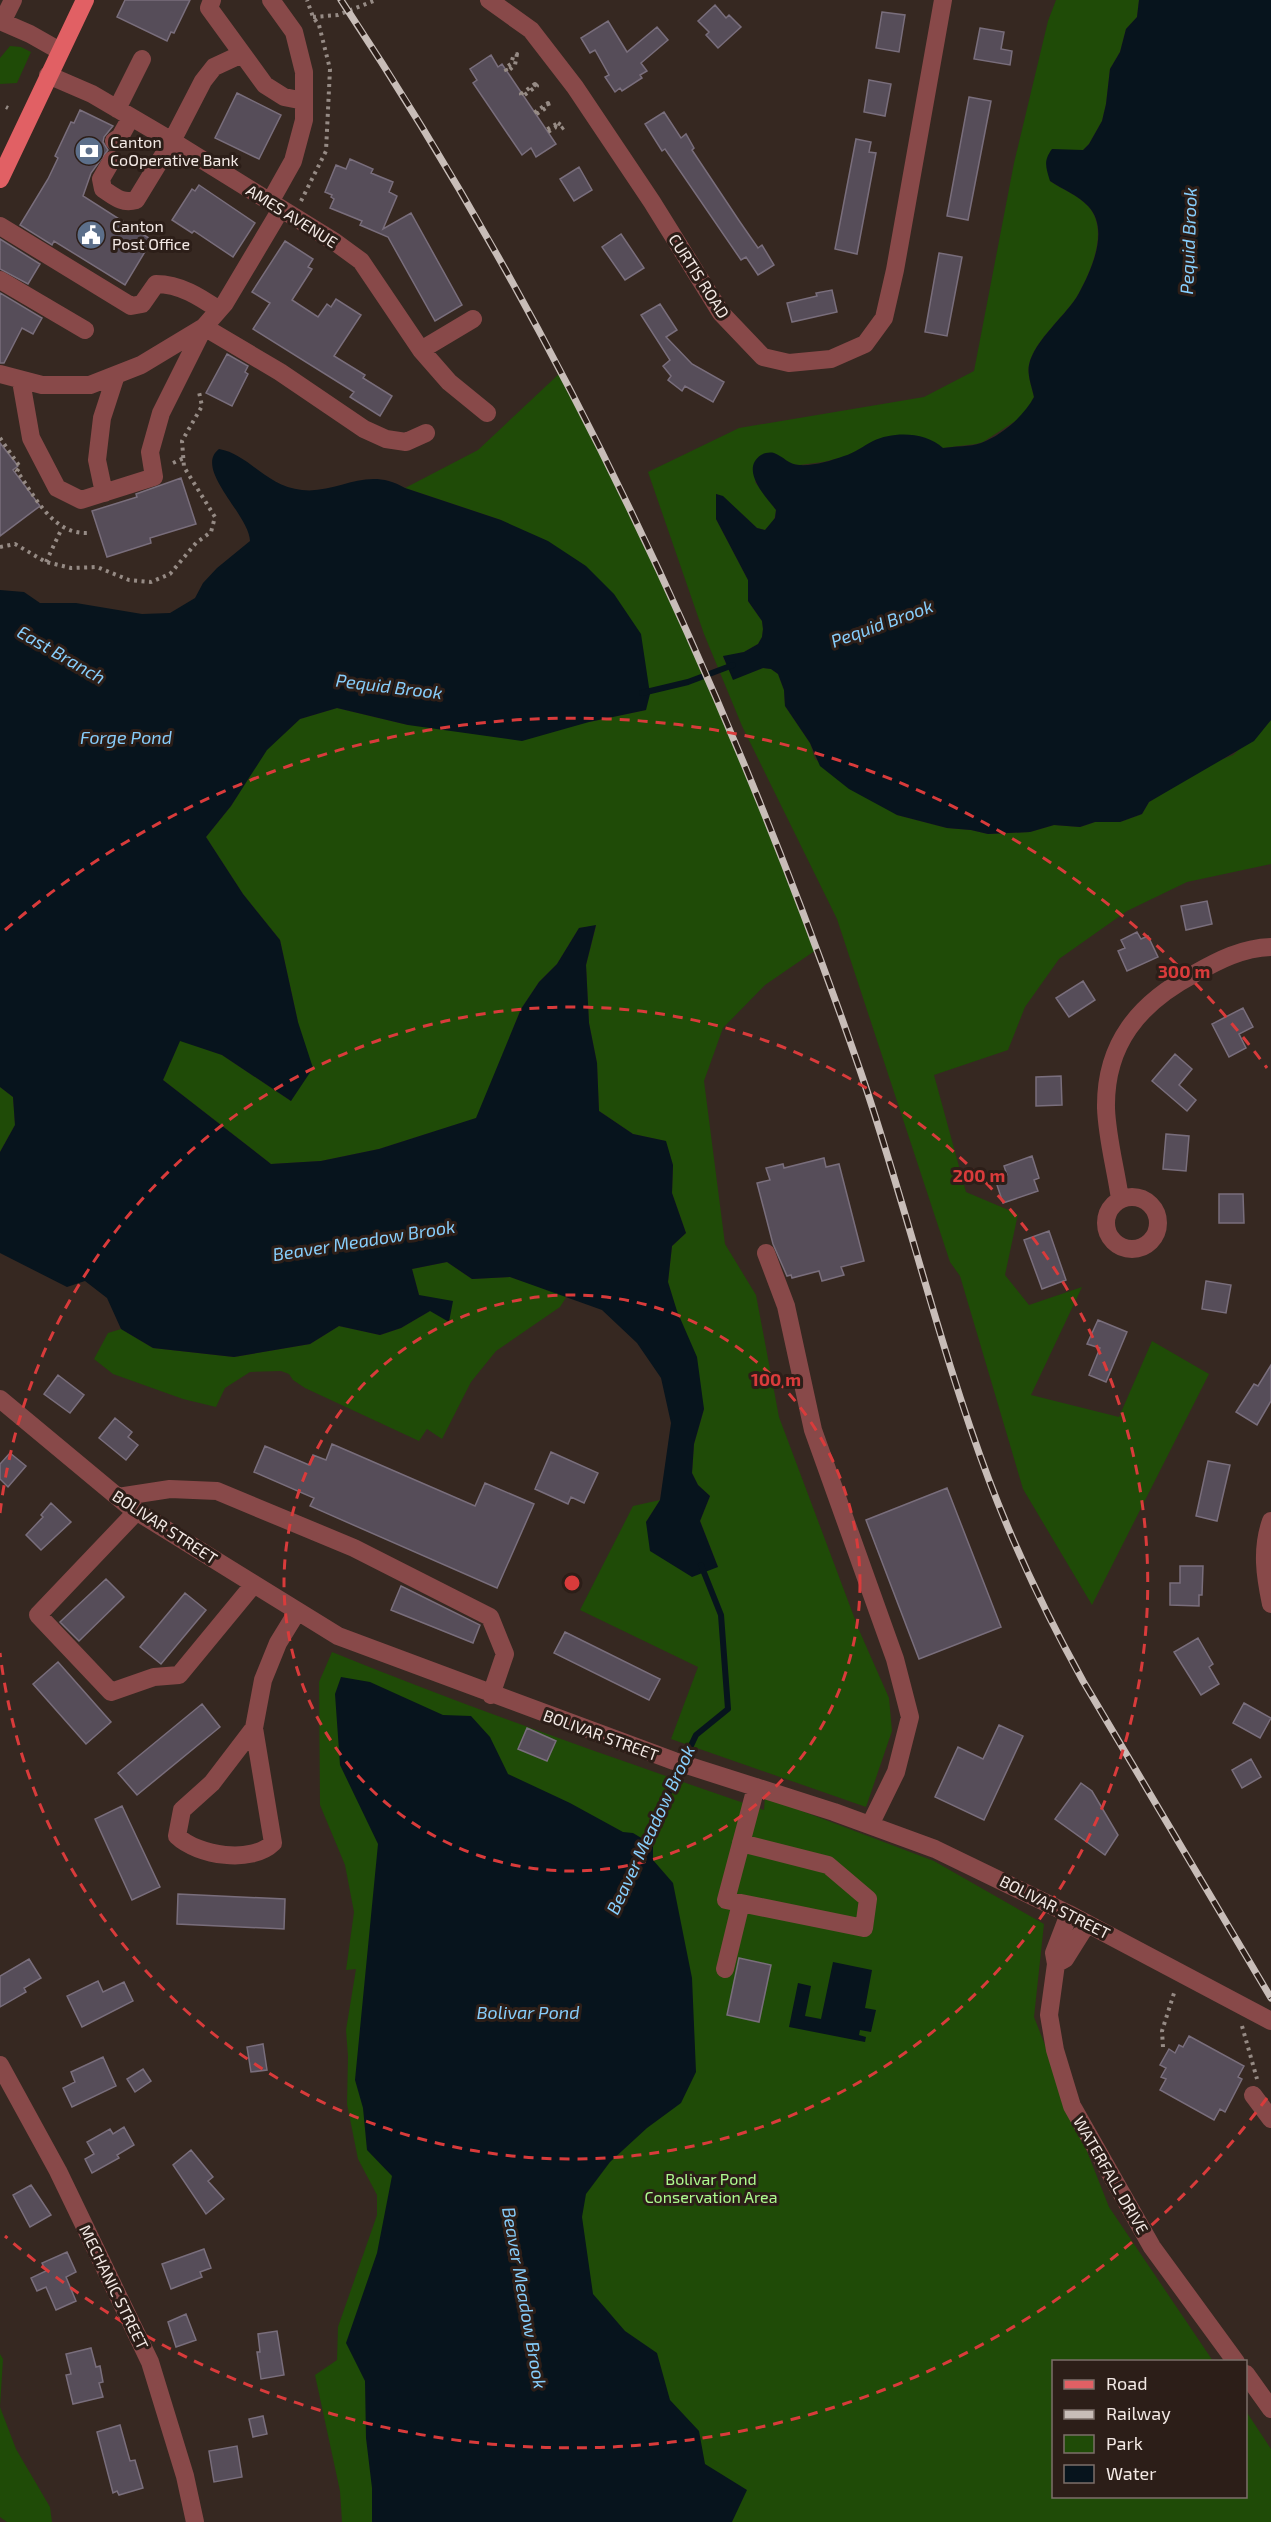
<svg xmlns="http://www.w3.org/2000/svg" width="1271" height="2522" viewBox="0 0 1271 2522" font-family="'Exo 2',sans-serif">
<rect width="100%" height="100%" fill="#362821"/>
<path fill="#1f4b07" d="M1056 0H1139L1137 17 1126 29 1120 52 1110 69 1106 104 1102 121 1089 144 1083 150H1052L1050 181C1062 189 1079 196 1088 206 1109 229 1092 269 1079 293 1067 315 1034 340 1029 365 1027 375 1032 387 1034 397L1028 408 1017 420 983 442 976 444 943 448 876 440 847 456 823 462 799 465 792 464 773 453 755 482 776 510C775 520 772 524 765 530L757 528 723 497 716 494V519L748 580V601L762 621 763 629 762 637 758 644 744 652 723 657 733 679 763 668 771 669 778 674 784 690 785 706 810 743 815 759 897 815 947 828 971 830 988 834 1030 832 1054 825 1080 827 1095 822H1120L1142 814 1149 802 1210 764 1233 755 1271 720V864L1187 882 1127 911 1059 959 1025 1007 1008 1050 934 1075 966 1192 1018 1214 1005 1275 1029 1305 1082 1287 1031 1395 1119 1417 1152 1341 1209 1374 1092 1605 1023 1489 960 1276 950 1262 837 919 742 726 704 634 648 472 739 428 924 397 974 371 1014 163 1048 21Z
M10 46 21 47 31 52 17 83 0 84V58Z
M561 372C660 558 744 752 816 950L765 985 723 1028 704 1081 725 1244 756 1295 779 1417 859 1630 889 1698 892 1731 866 1807 671 1739 698 1667 580 1610 633 1506 660 1500 646 1522 718 1567 700 1521 710 1496 698 1485 692 1473 694 1444 704 1409 668 1282 672 1246 686 1233 672 1193 673 1165 665 1141 633 1134 599 1111 597 1063 589 1023 586 965 596 926 579 928 557 964 539 982 521 1009 477 1118 379 1149 321 1161 271 1164 163 1080 180 1040 222 1055 291 1101 298 1022 280 940 243 894 206 837 231 806 266 750 300 719 337 708 408 725 589 722 646 710 501 520 405 488 478 450Z
M0 1087 13 1097 15 1125 0 1152Z
M447 1262 472 1279 510 1277 567 1296 560 1307 496 1351 471 1382 442 1439 427 1429 419 1441 305 1388 293 1380 289 1374 281 1371 250 1372 225 1388 216 1407 183 1399 113 1374 94 1359 108 1333 121 1329 153 1348 234 1357 310 1344 339 1326 380 1335 401 1328 430 1311 419 1295 412 1269Z
M332 1652C474 1710 619 1760 764 1810L765 1797 934 1861 1044 1924 1034 2017 1109 2207 1213 2361 1054 2362V2496H1246V2411L1271 2449V2522H342L340 2491 315 2375 337 2360 338 2327 377 2215V2195L358 2159 347 2104 348 2056 346 2030 356 1969 346 1970 354 1912 345 1865 320 1805 319 1682Z
M0 2354 3 2359 0 2407 16 2449 50 2507 52 2522H7L0 2517Z"/>
<path fill="#07141d" d="M1139 0H1271V720L1254 741 1149 802 1142 814 1120 822H1095L1080 827 1054 825 1030 832 988 834 971 830 947 828 897 815 849 789 820 766 810 743 785 706 784 690 778 674 771 669 763 668 733 680 723 656 744 652 758 644 762 637 763 629 762 621 748 601V580L716 519V494L723 496 757 528 765 530 775 518 776 510C767 498 739 470 761 455 765 453 769 452 774 453 783 456 789 465 799 465 814 466 830 461 844 456 855 453 863 446 873 441 894 431 926 432 943 448 955 446 970 447 981 443 1002 435 1024 416 1034 397 1032 387 1027 375 1029 365 1034 340 1067 315 1079 293 1092 269 1110 229 1088 206 1079 196 1062 189 1050 181 1046 168 1043 161 1052 149L1083 150 1089 144 1102 121 1106 104 1110 69 1120 52 1126 29 1137 17Z
M219 449C249 454 265 486 302 490 339 494 366 465 405 488L501 520 548 541 586 566 614 594 641 634 650 694 646 710 589 722 522 741 408 725 337 708 300 719 267 750 231 806 206 837 243 894 280 940 298 1022 313 1068 291 1101 222 1055 180 1041 163 1080 271 1164 321 1161 379 1149 476 1118 521 1009 539 982 557 964 579 928 596 925 586 965 589 1023 597 1063 599 1111 633 1134 666 1141 673 1165 672 1193 686 1233 672 1246 668 1282 677 1311 697 1357 704 1409 694 1444 692 1473 698 1485 710 1496 700 1521 718 1567 692 1577 650 1551 646 1522 660 1500 671 1423 661 1378 637 1343 602 1310 510 1277 472 1279 447 1262 412 1269 419 1295 453 1301 449 1322 430 1311 401 1328 380 1335 339 1326 310 1344 234 1357 153 1348 121 1329 107 1298 85 1281 67 1287 0 1253V1152L15 1125 13 1097 0 1087V590L24 592 40 603H76L142 614 170 613 195 598 203 583 217 568 250 541C249 514 193 469 219 449Z
M341 1677 370 1682 443 1715 471 1716 490 1737 508 1774 570 1803 623 1832 633 1833 653 1845V1860L673 1883 692 1978 696 2072 681 2103 647 2128 610 2162 586 2194 582 2217 593 2294 625 2331 657 2353 670 2400 699 2431 705 2464 747 2490 732 2522H372V2488L366 2438 365 2381 346 2343 377 2253 392 2176 367 2150 363 2108 355 2080 378 1844 340 1765 335 1694Z
M833 1962 872 1970 865 2008 876 2010 871 2032 860 2030 859 2035 866 2037 865 2042 789 2027 798 1983 811 1986 805 2016 821 2019Z"/>
<g fill="none" stroke-linecap="round" stroke-linejoin="round">
<path stroke="#07141d" stroke-width="6" d="M642 693 688 682 733 665
M643 1847 696 1735 728 1709 721 1615 701 1565"/>
</g>
<path fill="#564d59" stroke="#796e7c" stroke-width="1.5" d="M125 0H190L174 33 171 32 167 41 117 17Z
M715 5 726 18 729 15 741 27 718 48 706 35 709 32 698 21Z
M882 12 905 15 899 52 876 48Z
M608 21 627 52 657 27 668 40 641 63 647 71 640 75 642 78 622 91 620 88 615 92 605 77 609 75 595 50 590 53 581 38Z
M980 28 1004 32 1001 49 1012 51 1010 65 974 59Z
M491 55 498 67 502 64 556 144 536 157 531 148 522 155 473 83 477 80 470 69Z
M869 80 891 84 885 116 864 112Z
M237 93 281 115 259 159 215 138Z
M969 97 991 101 968 220 947 216Z
M80 110 113 126 104 137 103 142 108 150 91 173 83 196 152 240 125 285 54 241 52 245 20 225 48 179 58 158 55 156 71 122 74 123Z
M664 112 681 138 686 134 694 148 692 150 740 222 758 248 762 245 774 265 758 275 746 257 741 260 665 149 662 151 645 124Z
M856 139 871 142 869 152 876 153 857 254 835 249Z
M350 159 373 169 371 173 393 182 389 192 397 196 383 229 411 213 462 305 435 321 388 237 360 225 362 221 330 208 334 199 331 197 332 195 325 192 336 165 346 169Z
M579 167 592 190 574 201 560 179Z
M199 185 255 223 233 257 194 231 192 233 172 220 192 189 195 191Z
M621 234 644 268 625 280 602 247Z
M0 239 40 264 28 284 0 269Z
M285 241 313 259 308 267 312 269 292 300 318 317 327 304 331 307 336 299 361 315 334 356 365 375 363 378 392 396 380 416 350 397 354 392 253 329 270 303 252 292Z
M939 253 962 257 947 336 925 332Z
M832 290 837 312 792 322 787 303 817 296 816 293Z
M0 293 42 318 33 334 22 328 4 363H0Z
M660 304 677 330 666 337 692 364 724 382 713 402 685 386 682 391 668 380 671 376 663 366 670 360 641 315Z
M227 354 248 366 245 372 248 374 232 406 206 393Z
M0 443 18 466 13 470 40 506 0 536Z
M181 478 196 524 150 538 151 543 107 557 92 511 137 497 136 494Z
M1207 901 1212 924 1186 930 1181 906Z
M1137 932 1141 939 1148 936 1158 957 1127 971 1118 951 1125 948 1121 940Z
M1083 981 1095 1000 1069 1017 1056 998Z
M1243 1008 1253 1027 1239 1034 1246 1048 1229 1057 1212 1024Z
M1175 1054 1192 1069 1179 1085 1196 1100 1187 1111 1152 1081Z
M1061 1076 1062 1105 1036 1106V1077Z
M1166 1134 1189 1136 1186 1171 1163 1169Z
M1032 1156 1039 1178 1034 1180 1038 1191 1003 1203 995 1179 1007 1175 1004 1166Z
M824 1158 826 1167 839 1164 864 1261 841 1267 844 1275 822 1281 819 1271 792 1278 791 1275 787 1276 773 1244 757 1183 770 1180 766 1168 783 1164 784 1168Z
M1219 1194H1243L1244 1223H1219Z
M1049 1231 1066 1280 1042 1289 1024 1240Z
M1206 1281 1231 1285 1226 1313 1202 1309Z
M1098 1320 1127 1332 1106 1382 1089 1375 1100 1348 1087 1344Z
M1271 1365V1401L1257 1425 1236 1412 1254 1384 1258 1386Z
M58 1375 84 1395 70 1413 44 1394Z
M115 1418 132 1432 128 1437 138 1445 126 1460 99 1438Z
M332 1444 475 1506 485 1483 534 1504 497 1588 310 1506 314 1498 254 1472 265 1446 309 1465 313 1455 326 1460Z
M551 1452 598 1473 584 1503 571 1497 568 1504 535 1489Z
M10 1453 26 1466 8 1487 0 1479V1464Z
M1208 1461 1230 1465 1217 1521 1196 1516Z
M947 1488 1001 1627 919 1659 866 1520Z
M51 1503 71 1522 41 1550 26 1535 43 1517 41 1515Z
M1180 1566H1203L1202 1595H1199V1606L1170 1605V1583H1180Z
M106 1579 124 1597 79 1641 60 1622Z
M401 1586 480 1625 473 1643 391 1610Z
M185 1593 206 1610 161 1664 140 1647Z
M565 1632 660 1679 649 1700 554 1653Z
M1198 1638 1213 1664 1209 1667 1219 1684 1201 1695 1174 1652Z
M58 1662 111 1722 86 1744 33 1684Z
M1244 1703 1271 1718 1260 1738 1233 1723Z
M202 1704 220 1727 137 1795 118 1773Z
M999 1725 1023 1736 984 1820 935 1797 958 1747 983 1759Z
M527 1728 556 1741 547 1761 518 1749Z
M1251 1759 1261 1777 1242 1788 1232 1770Z
M1081 1783 1092 1791 1118 1835 1105 1855 1055 1819Z
M122 1806 160 1887 132 1900 95 1819Z
M178 1894 285 1899 284 1929 177 1924Z
M739 1958 771 1965 759 2022 727 2015Z
M29 1959 41 1978 24 1988 26 1992 0 2007V1976Z
M98 1981 103 1992 124 1982 133 2001 82 2027 67 1996Z
M1189 2036 1244 2066 1238 2077 1242 2079 1225 2112 1220 2109 1214 2120 1160 2090 1166 2079 1161 2077 1166 2068 1160 2065 1169 2049 1175 2053 1179 2045 1183 2047Z
M263 2044 267 2070 251 2072 247 2047Z
M103 2057 116 2086 72 2107 63 2088 75 2082 71 2072Z
M143 2069 151 2081 135 2092 127 2079Z
M124 2127 134 2145 117 2155 119 2158 92 2173 85 2159 94 2154 87 2142 110 2129 113 2134Z
M191 2150 213 2177 208 2181 224 2199 206 2214 173 2165Z
M31 2185 51 2215 30 2227 13 2195Z
M204 2249 211 2268 200 2272 202 2277 171 2289 162 2264Z
M67 2252 76 2272 66 2277 76 2301 56 2310 46 2287 37 2291 31 2278 46 2271 42 2263Z
M186 2314 196 2340 176 2347 168 2322Z
M277 2331 284 2375 261 2379 257 2352H260L258 2334Z
M91 2348 96 2367 100 2366 103 2382 99 2383 103 2397 73 2404 66 2375 71 2374 66 2354Z
M263 2416 267 2434 253 2437 249 2419Z
M120 2425 130 2461 135 2460 143 2488 119 2495 117 2491 113 2493 97 2432Z
M237 2446 242 2477 214 2482 209 2451Z"/>
<g fill="none" stroke-linecap="round" stroke-linejoin="round">
<path stroke="#968b85" stroke-width="4" stroke-dasharray="3 4.5" stroke-linecap="butt" d="M313 17 338 15 376 0
M517 54 515 65 507 72 505 68 511 64 513 57Z
M535 84 537 86 523 96 521 94Z
M548 103 549 106 535 115 534 113Z
M6 107 8 108
M558 123 564 127 561 129 556 127 548 132 546 130Z
M301 201 326 151 330 69 319 25 313 17 307 0
M0 438 20 467 17 471C34 495 52 534 87 533
M173 463 184 458
M0 547 15 544 46 562 71 568 97 567 129 580 151 582 170 574 196 543 211 532 215 517 184 467 182 441 202 406 199 392
M46 562 62 528
M1242 2026 1257 2079
M1163 2047 1162 2031 1175 1990"/>
<path stroke="#884949" stroke-width="18" d="M212 0 209 8 265 85 284 97 304 101
M489 0 531 30 575 87 652 202 721 313 763 357 789 363 831 359 865 344 884 318 895 270 943 0
M0 21 30 34 60 51
M2 22 13 0
M48 75 92 94 172 141 335 242 361 261 421 350 449 382 487 413
M117 109 142 59
M114 141 120 137 131 117
M112 160 101 179 103 189C115 197 122 204 136 200L172 141 203 81 214 67 242 54
M270 202 293 161 304 120V72L294 32 271 0
M0 226 131 306 142 304 156 284C180 284 200 297 219 310
M0 280 85 330
M421 350 473 319
M0 374 42 385H90L141 365 204 327 225 303 281 209
M21 381 31 438 57 488 81 500 154 477 150 452 161 413 204 327 280 372 364 429 386 439 406 442 426 433
M104 493 97 460 102 418 116 375
M1106 1223a26 26 0 1 1 52 0a26 26 0 1 1-52 0Z
M1120 1199C1116 1170 1107 1138 1106 1108 1105 1044 1139 1003 1194 974 1219 960 1242 948 1271 947
M766 1253 786 1306 813 1430 895 1659 910 1717 896 1772 870 1825
M0 1399 131 1508 338 1636 674 1761 834 1812 935 1849 1069 1914 1271 2021
M118 1497 170 1489 217 1491 354 1548 490 1617 505 1654 491 1695
M137 1511 38 1615 111 1692 154 1677 179 1675 254 1584
M1271 1521C1261 1549 1265 1576 1271 1604
M254 1728 212 1783 182 1810 177 1836C198 1856 252 1864 273 1843L254 1728 263 1680 278 1643 297 1612
M741 1843 828 1865 868 1899 864 1928 726 1900C736 1862 746 1825 756 1787
M1069 1914 1054 1953 1056 1964 1065 1959 1087 1924
M1056 1964 1049 2015 1055 2050 1072 2106 1152 2247 1236 2362
M725 1969 741 1903
M0 2065 58 2171 150 2362 185 2476 195 2522
M1253 2095 1271 2119
M1246 2374 1271 2409"/>
<path stroke="#e16064" stroke-width="18" d="M0 179 85 0"/>
<g stroke="#c8bdb8" stroke-width="7">
<path id="rail" d="M341 0C562 333 731 696 861 1073 907 1208 939 1347 989 1480 1015 1549 1047 1616 1083 1681L1271 1998"/>
</g>
<use href="#rail" stroke="#2c1e18" stroke-width="4.5" stroke-dasharray="14" stroke-linecap="butt"/>
</g>
<g fill="none" stroke="#d93b3b" stroke-width="3" stroke-dasharray="10 8">
<circle cx="572" cy="1583" r="288"/>
<path d="M0 1513A576 576 0 1 1 0 1653"/>
<path d="M1267 2098A865 865 0 0 1 5 2236M5 930A865 865 0 0 1 1267 1068"/>
</g>
<defs>
<g id="bank-disc" transform="scale(1.5)"><circle r="9.5" fill="#5c6f8a" stroke="#2c1e18"/><path d="M-6-4H6V4H-6ZM0-2.3a2.3 2.3 0 1 0 0 4.6a2.3 2.3 0 1 0 0-4.6Z" fill="#fff"/></g>
<g id="civic-disc" transform="scale(1.5)"><circle r="9.5" fill="#5c6f8a" stroke="#2c1e18"/><path d="M-.6-6.5H3V-4.5H.6V-3L4-1V1h2V6H-6V1h2V-1L-.6-3ZM-1.2 2.5V6h2.4V2.5Z" fill="#fff"/></g>
</defs>
<g fill-rule="evenodd">
<use href="#bank-disc" x="89" y="151"/>
<use href="#civic-disc" x="91" y="235"/>
</g>
<g text-anchor="middle" stroke-width="6" stroke-linejoin="round" paint-order="stroke">
<g font-size="16" fill="#f3e9e5" stroke="#2c1e18" text-anchor="start">
<text x="110" y="148">Canton<tspan x="110" dy="18">CoOperative Bank</tspan></text>
<text x="112" y="232">Canton<tspan x="112" dy="18">Post Office</tspan></text>
</g>
<g font-size="16" fill="#f3e9e5" stroke="#2c1e18">
<text transform="translate(292 216) rotate(32)" y="6">AMES AVENUE</text>
<text transform="translate(699 276) rotate(57)" y="6">CURTIS ROAD</text>
<text transform="translate(165 1527) rotate(33)" y="6">BOLIVAR STREET</text>
<text transform="translate(601 1735) rotate(20)" y="6">BOLIVAR STREET</text>
<text transform="translate(1055 1907) rotate(27)" y="6">BOLIVAR STREET</text>
<text transform="translate(1111 2175) rotate(60)" y="6">WATERFALL DRIVE</text>
<text transform="translate(114 2287) rotate(64)" y="6">MECHANIC STREET</text>
</g>
<g font-size="16" fill="#aefb8f" stroke="#2c1e18">
<text x="711" y="2185">Bolivar Pond<tspan x="711" dy="18">Conservation Area</tspan></text>
</g>
<g font-size="18" font-style="italic" fill="#87cefc" stroke="#2c1e18">
<text transform="translate(1189 241) rotate(-88)" y="6">Pequid Brook</text>
<text transform="translate(882 624) rotate(-20)" y="6">Pequid Brook</text>
<text transform="translate(61 655) rotate(30)" y="6">East Branch</text>
<text transform="translate(389 687) rotate(7)" y="6">Pequid Brook</text>
<text x="126" y="744">Forge Pond</text>
<text transform="translate(364 1241) rotate(-9)" y="6">Beaver Meadow Brook</text>
<text transform="translate(651 1830) rotate(-65)" y="6">Beaver Meadow Brook</text>
<text x="528" y="2019">Bolivar Pond</text>
<text transform="translate(524 2298) rotate(80)" y="6">Beaver Meadow Brook</text>
</g>
</g>
<circle cx="572" cy="1583" r="9" fill="#d93b3b" stroke="#2c1e18" stroke-width="3"/>
<g font-size="18" text-anchor="middle" font-weight="bold" fill="#d93b3b" stroke="#2c1e18" stroke-width="6" stroke-linejoin="round" paint-order="stroke">
<text x="1184" y="978">300 m</text>
<text x="979" y="1182">200 m</text>
<text x="776" y="1386">100 m</text>
</g>
<rect x="1052" y="2360" width="195" height="138" fill="#2c1e18" stroke="#7c6f6a" stroke-width="1.5"/>
<rect x="1064" y="2380" width="30" height="9" fill="#e16064" stroke="#7c6f6a" stroke-width="1.5"/>
<text x="1106" y="2390" font-size="18" fill="#f3e9e5">Road</text>
<rect x="1064" y="2410" width="30" height="9" fill="#c8bdb8" stroke="#7c6f6a" stroke-width="1.5"/>
<text x="1106" y="2420" font-size="18" fill="#f3e9e5">Railway</text>
<rect x="1064" y="2435" width="30" height="18" fill="#1f4b07" stroke="#7c6f6a" stroke-width="1.5"/>
<text x="1106" y="2450" font-size="18" fill="#f3e9e5">Park</text>
<rect x="1064" y="2465" width="30" height="18" fill="#07141d" stroke="#7c6f6a" stroke-width="1.5"/>
<text x="1106" y="2480" font-size="18" fill="#f3e9e5">Water</text>
</svg>
